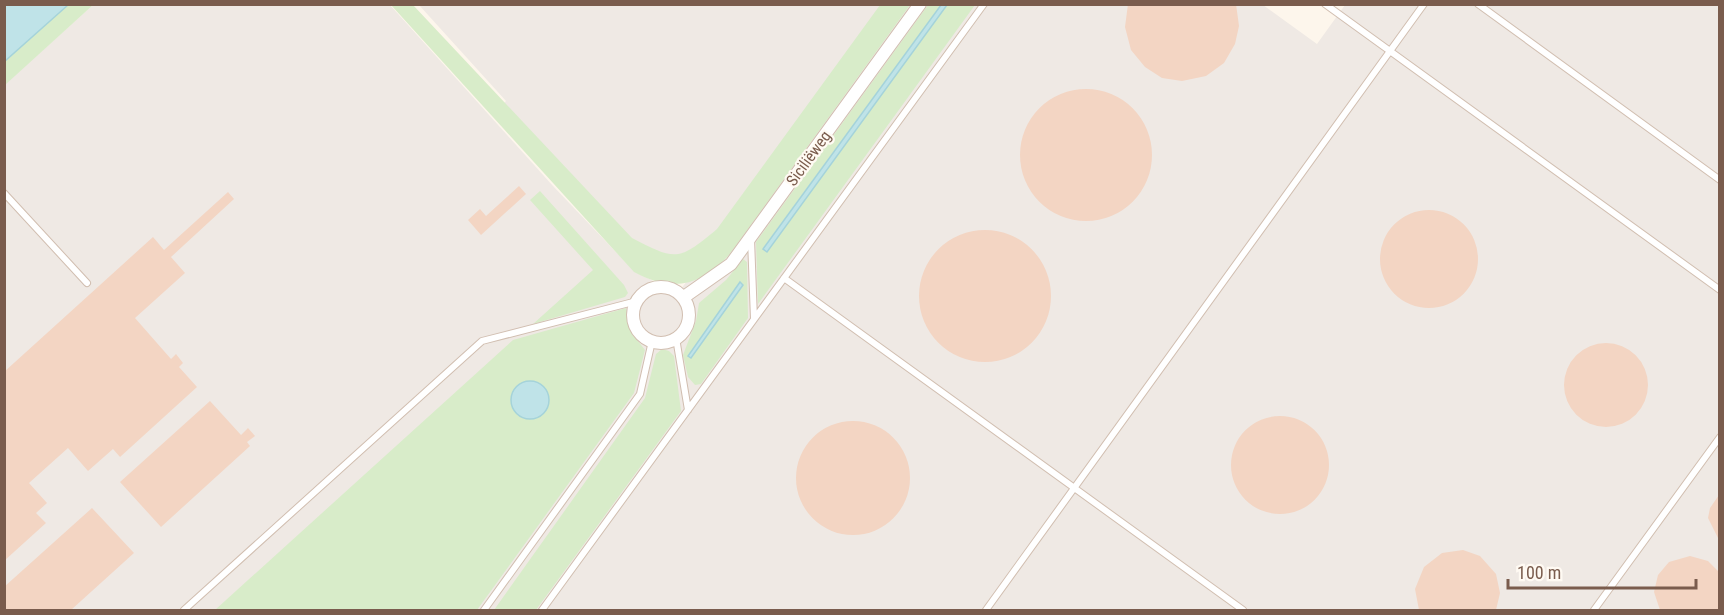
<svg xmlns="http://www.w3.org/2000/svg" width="1724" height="615" viewBox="0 0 1724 615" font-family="'Roboto Condensed',sans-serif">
<rect width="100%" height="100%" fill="#fdf6ec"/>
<path fill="#efe9e4" d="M93 5H390L553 186 635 272 678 293 893 5H1263L1317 44 1345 5H1719V610H5L4 85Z
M419 5H883L721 228 680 260 642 250 499 109 506 101Z"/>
<path fill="#d8ecc9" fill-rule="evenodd" d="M67 5H93L5 85V60Z
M391 5H413L632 238C676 261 679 261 717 229L880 5H910L729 255C701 286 672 293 634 272Z
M928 5H941L763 248 767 252 947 5H975L758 304 756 242Z
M540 191 624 285 628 293 625 297 533 324 593 270 530 200Z
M743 259 747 262 748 318 701 384 695 385 688 377 683 355 696 321 699 303 726 280ZM740 282 743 285 691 358 688 356Z
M626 308 631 332 645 350 634 393 477 610H215L513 340Z
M662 349 669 351 674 356 681 411 536 610H494L645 398 656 354Z"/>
<path fill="#bfe3e8" stroke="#a5d3da" stroke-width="1.5" d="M5 4H68V5L5 61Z
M941 5H947L767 252 763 249Z
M740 282 743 285 691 358 688 356Z
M511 400a19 19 0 1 1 38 0a19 19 0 1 1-38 0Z"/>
<path fill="#f3d5c3" d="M1128 4H1236L1239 26 1235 44 1224 63 1206 76 1182 81 1162 78 1145 67 1131 50 1125 27Z
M1020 155a66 66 0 1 1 132 0a66 66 0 1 1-132 0Z
M519 186 526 194 481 235 468 220 480 209 486 216Z
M228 192 234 199 171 257 185 273 135 318 171 359 176 354 183 363 179 367 197 387 120 457 113 449 88 471 68 448 29 483 47 503 36 513 46 523 4 561V372L153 237 164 250Z
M1380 259a49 49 0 1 1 98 0a49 49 0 1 1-98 0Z
M919 296a66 66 0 1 1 132 0a66 66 0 1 1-132 0Z
M1564 385a42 42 0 1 1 84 0a42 42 0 1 1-84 0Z
M210 401 241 435 248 428 255 436 247 442 250 446 161 527 120 482Z
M1231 465a49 49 0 1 1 98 0a49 49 0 1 1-98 0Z
M796 478a57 57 0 1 1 114 0a57 57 0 1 1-114 0Z
M1719 495V540L1708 518 1710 508Z
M92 508 134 553 71 610H4V587Z
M1463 550 1480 556 1496 574 1500 593 1496 610H1419L1415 589 1424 567 1442 553Z
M1690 556 1708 561 1719 572V610H1660L1654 592 1658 575 1669 562Z"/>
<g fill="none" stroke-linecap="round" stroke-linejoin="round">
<g stroke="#d1beb0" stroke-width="8">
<path id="service" d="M1325 4 1720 290
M1478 4 1720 180
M4 193 87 283
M751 239 754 319
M784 278 1243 610
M676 338 688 410
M184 610 482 341 637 301
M484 610 640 394 652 341
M542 610 984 4
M986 610 1424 4
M1594 610 1720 437"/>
</g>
<g stroke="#d1beb0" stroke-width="14">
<path id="minor" d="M633 315a28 28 0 1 1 56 0a28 28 0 1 1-56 0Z
M684 297 731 264 920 4"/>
</g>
<use href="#service" stroke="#fff" stroke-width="6"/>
<use href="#minor" stroke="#fff" stroke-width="12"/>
</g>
<g text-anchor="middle" stroke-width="4.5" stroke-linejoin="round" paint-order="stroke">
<g font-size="16" fill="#7a5c4d" stroke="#fffaf3">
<text transform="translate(808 158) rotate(-54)" y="6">Siciliëweg</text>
</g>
</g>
<rect width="1724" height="615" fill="none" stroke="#7a5c4d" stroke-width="12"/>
<path d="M1508 579v9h188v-9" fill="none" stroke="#7a5c4d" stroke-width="3"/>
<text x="1517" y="579" font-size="18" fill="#7a5c4d" stroke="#fffaf3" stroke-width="4.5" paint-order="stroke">100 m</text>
</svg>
